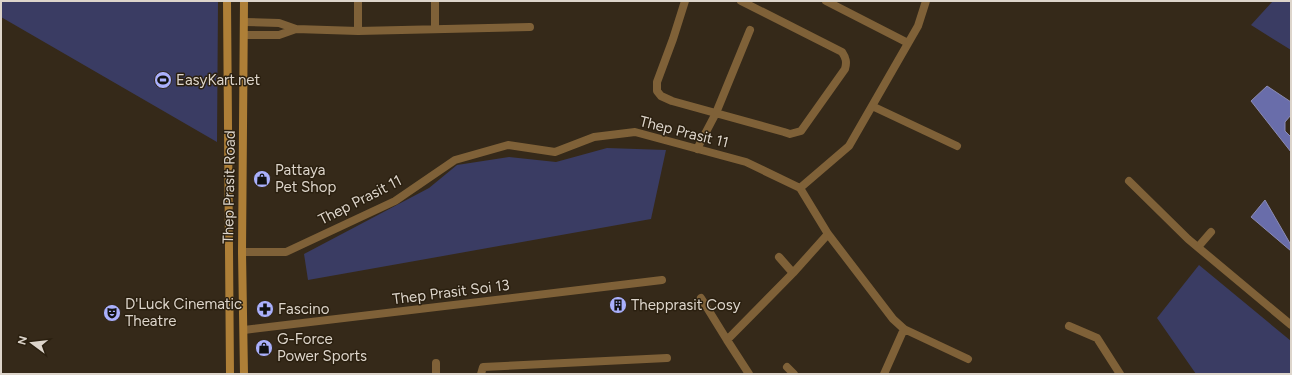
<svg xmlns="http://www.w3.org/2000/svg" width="1292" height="375" viewBox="0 0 1292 375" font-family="Figtree,sans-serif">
<rect width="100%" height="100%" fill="#352919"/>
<path fill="#3a3c63" d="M1 1H218L217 142 1 17Z
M1273 1H1291V50L1251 25Z
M607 148 666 150 651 219 308 280 304 254 429 188 457 165 509 157 556 162Z
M1199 265 1291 341V374H1196L1157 318Z"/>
<path fill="#696daa" stroke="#8c8cb4" d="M1267 86 1291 102V115L1285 122V131L1291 137V152L1251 101Z
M1265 200 1291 245V251L1251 217Z"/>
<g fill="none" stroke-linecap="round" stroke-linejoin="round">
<path stroke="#7f6138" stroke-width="8" d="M685 1 673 39 657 82V91L661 96 672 101 784 132 790 134 801 131 845 69C847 62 846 58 842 52L741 1
M826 1 908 43
M244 22 279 23 296 29
M435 29V1
M358 31V1
M244 35H279L296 29 358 31 530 27
M872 106 957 146
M697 149 716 113 750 30
M1129 181 1188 239 1291 325
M800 188 849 146 918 26 926 1
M1198 247 1211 232
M242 252H286L395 201 455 160 508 145 555 152 594 137 635 132 746 162 800 188 828 234 893 319 904 329 968 359
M779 257 793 273
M701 298 727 340 793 273 828 234
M1069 326 1097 338 1120 374
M244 330 662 280
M727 340 749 374
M436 363V374
M787 367 794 374
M481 374 483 367 667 358
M884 374 904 329"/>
<path stroke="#ae7f37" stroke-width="8" d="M227 1 230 374
M244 1 242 252 244 374"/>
</g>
<defs>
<g id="stadium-disc" transform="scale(0.9)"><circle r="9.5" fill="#aab0fc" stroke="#2b2010"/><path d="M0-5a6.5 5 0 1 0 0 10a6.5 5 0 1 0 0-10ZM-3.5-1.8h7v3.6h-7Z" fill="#111"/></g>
<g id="shop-disc" transform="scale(0.9)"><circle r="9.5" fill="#aab0fc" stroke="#2b2010"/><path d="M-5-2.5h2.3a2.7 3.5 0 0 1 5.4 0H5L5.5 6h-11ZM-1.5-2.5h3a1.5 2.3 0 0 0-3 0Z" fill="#111"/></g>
<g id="building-disc" transform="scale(0.9)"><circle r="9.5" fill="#aab0fc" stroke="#2b2010"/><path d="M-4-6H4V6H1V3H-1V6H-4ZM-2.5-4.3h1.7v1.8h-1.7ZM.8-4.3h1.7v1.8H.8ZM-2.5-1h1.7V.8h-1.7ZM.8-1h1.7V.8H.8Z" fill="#111"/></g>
<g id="pharmacy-disc" transform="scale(0.9)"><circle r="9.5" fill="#aab0fc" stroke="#2b2010"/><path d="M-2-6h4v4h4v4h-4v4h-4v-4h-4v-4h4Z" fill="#111"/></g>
<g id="theatre-disc" transform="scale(0.9)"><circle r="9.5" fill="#aab0fc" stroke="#2b2010"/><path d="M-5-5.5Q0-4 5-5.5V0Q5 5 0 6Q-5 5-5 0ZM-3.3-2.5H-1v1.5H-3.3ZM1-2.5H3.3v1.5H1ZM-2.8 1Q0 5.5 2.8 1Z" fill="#111"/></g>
</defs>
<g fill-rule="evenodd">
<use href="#stadium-disc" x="163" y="80"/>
<use href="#shop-disc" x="262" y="179"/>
<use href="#building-disc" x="618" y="305"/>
<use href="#pharmacy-disc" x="265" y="309"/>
<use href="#theatre-disc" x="112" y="313"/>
<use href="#shop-disc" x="264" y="348"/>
</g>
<g text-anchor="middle" stroke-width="3" stroke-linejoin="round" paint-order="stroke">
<g font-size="15" fill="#ddd5cb" stroke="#2b2010" text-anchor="start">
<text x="176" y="85">EasyKart.net</text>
<text x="275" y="175">Pattaya<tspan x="275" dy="17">Pet Shop</tspan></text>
<text x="125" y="309">D'Luck Cinematic<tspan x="125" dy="17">Theatre</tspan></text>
<text x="631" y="310">Thepprasit Cosy</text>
<text x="278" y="314">Fascino</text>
<text x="277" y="344">G-Force<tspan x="277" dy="17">Power Sports</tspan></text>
</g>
<g font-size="15" fill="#ddd5cb" stroke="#2b2010">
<text transform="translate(684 132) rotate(14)" y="5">Thep Prasit 11</text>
<text transform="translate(229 187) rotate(-89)" y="5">Thep Prasit Road</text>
<text transform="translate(360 200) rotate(-27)" y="5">Thep Prasit 11</text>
<text transform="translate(451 292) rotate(-7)" y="5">Thep Prasit Soi 13</text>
</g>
</g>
<rect width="1292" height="375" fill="none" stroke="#ddd5cb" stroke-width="4"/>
<g transform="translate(32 343) rotate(285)" stroke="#2b2010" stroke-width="3" paint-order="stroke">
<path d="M0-3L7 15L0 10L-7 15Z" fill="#ddd5cb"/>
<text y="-6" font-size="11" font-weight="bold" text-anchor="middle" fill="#ddd5cb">N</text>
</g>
</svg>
